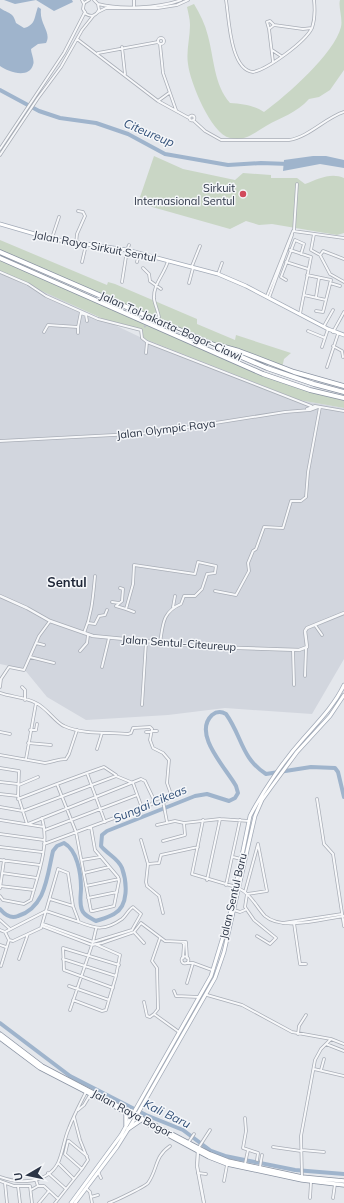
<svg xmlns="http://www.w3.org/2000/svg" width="344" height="1203" viewBox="0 0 344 1203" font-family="Mulish,sans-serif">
<rect width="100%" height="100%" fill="#e4e7ec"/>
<path fill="#d2d6de" d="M0 274 31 285 142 338 299 400 344 408V659L312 714 225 708 168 715 86 720 47 697 24 669 0 664Z"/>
<path fill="#c9d6c5" d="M340 0H344V70L330 90 319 97 309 99C297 113 281 117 266 126 254 133 245 142 230 138 211 134 190 82 188 64 186 51 190 38 190 25 190 19 188 12 187 7L194 4C200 14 205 24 208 36 214 58 214 85 230 103 243 104 253 105 264 112 287 95 334 54 341 27 343 19 338 6 340 0Z
M154 156 183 169 235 180 243 173 271 175V178H297L305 184C318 179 331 172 344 178V233L337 235 272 224 259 225 246 221 230 229 138 203Z
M0 240 107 285 108 282 115 284 197 319V324L235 340 236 335 291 353 284 359 282 368 239 351 209 343 0 252Z
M0 258 284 381 344 398V408L299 400 142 338 141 330 110 322 0 272Z"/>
<path fill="#9fb4cc" d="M4 0H72L73 2 54 11 36 0 15 4Z
M38 7 41 9C39 24 52 32 46 43L38 44 31 49C31 54 35 60 33 65 29 79 8 72 0 66V8C9 14 13 12 16 23L24 28C36 25 34 17 38 7Z
M313 156H326L344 160V168L320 164 283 171 284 160Z"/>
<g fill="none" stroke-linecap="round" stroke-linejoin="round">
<path stroke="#9fb4cc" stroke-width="4" d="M0 90 39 111 60 118 96 123 128 134 165 154 228 165 261 163 289 164
M0 909C5 915 11 919 18 916 46 907 47 876 53 851L57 846 64 843C77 850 81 873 81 888 81 895 79 903 82 910 84 916 91 918 96 921 102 919 109 917 114 914 129 906 127 882 122 868 118 858 107 854 101 846L102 835 107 831 195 796 207 794 229 801 235 798 238 793 236 786C226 768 192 734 212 715 217 711 221 711 226 714 242 736 241 758 266 774L311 767 335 768 338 772 344 797
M0 1023 70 1076 146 1115 183 1130 211 1151 225 1156 295 1170 344 1174"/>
<path stroke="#bfc3cb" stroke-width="2" stroke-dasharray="2 1" stroke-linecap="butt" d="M144 327 159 317"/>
<g stroke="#a9aeb7" stroke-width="3.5">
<path id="minor" d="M82 0 84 4
M89 0 84 3 83 9 86 14C91 17 96 16 99 10L98 4 94 0
M134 0V6
M226 0C229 18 230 70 253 72 268 69 305 42 312 28 315 19 315 9 314 0
M98 4C120 10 160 8 181 0
M98 12 106 8H158L177 5 188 0
M269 29 267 22 270 21 274 25
M158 41a3 3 0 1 1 6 0a3 3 0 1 1-6 0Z
M77 39 158 101 189 118
M160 44 163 73 176 110
M122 47 125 74
M272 50 281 56
M98 53 158 42
M273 62 269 29 274 25 303 29 312 28
M158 101 169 93
M189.5 118a2.5 2.5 0 1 1 5 0a2.5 2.5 0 1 1-5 0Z
M193 120 205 131 221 140H289C309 137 325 118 344 112
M0 149 64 53 85 12
M0 155 38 98 61 67 82 30 94 15
M294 230 297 184
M314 234 311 250 320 255 330 274 344 282
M52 238 59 217
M76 244 77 234 85 216 83 212 78 211
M127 250 129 245
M290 250 311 257 300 314
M321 254 323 251 344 259
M82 262 86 245
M137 262 139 254
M286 262 308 269
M192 266 200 246
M143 268 149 274 150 281 161 289
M0 272 28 284 46 296 98 319 141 330 142 338 147 342 311 406
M218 274 222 263
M307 275 331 280 323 312 316 311
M286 280 281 277 295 240 304 244 301 254
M122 282 127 250
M189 283 193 268
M330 283 340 286
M304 295 326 300
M267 296 293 231 344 238
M316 297 319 278
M269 298 292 235
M81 313 86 315 87 321
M159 317C158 311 155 305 154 299 153 284 164 275 168 261
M324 326 333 310
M78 327V333
M308 331 325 338
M44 332 48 325 78 327 81 312
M333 332 344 312
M333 346 342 351 343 357
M322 347 328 329
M146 353 147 342
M327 367 338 334
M307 409 315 406 344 411
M0 441 152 433 285 412 310 410 318 407
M215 591 236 595 249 571 248 563 253 551 256 549 264 527 283 528 291 501H301L306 497 308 472 320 407
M112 602 119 603
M116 606 122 601 123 589 120 588
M116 606 126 609
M173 607 175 596
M134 612 126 609 133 584 134 565 195 574 198 562 216 566 215 573 207 574 202 589 195 596H184L181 604C162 612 163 625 160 643
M88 623 95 624 99 616 105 615 107 610
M315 625 322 635
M84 633C92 614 93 597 95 576
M36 643 44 645
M293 650 294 685
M80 651 87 643 88 635
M30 657 54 663
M102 667 109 638
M305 676 306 648
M0 687 1 679 9 667 24 670 39 636 50 621
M22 687 25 690V700
M0 693C11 697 25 697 36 703 47 708 56 723 64 726 84 735 107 732 128 734L131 733 133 728 150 727 152 729 150 740 153 748 163 753 169 760 167 783 172 797 163 803
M142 705 146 642
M30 730H36L37 724
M152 731H157
M0 732 10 734
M146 732H151
M28 743 51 745
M97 749 102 733
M0 755 45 763C53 762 58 759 66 759L69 754 77 730
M26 759 36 703
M0 768 19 771 18 796
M0 782 18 784
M57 784 87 773
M19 785 38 777
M0 794 18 796 27 824
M18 799 57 784 76 832 90 906 91 911H93L114 906 119 881 118 877 95 850 91 827
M317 799 324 844 333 854 344 926
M154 800 160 798 163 801 167 822
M0 807 23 811 116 776 133 783 142 808
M0 820 44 827
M203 820 192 874 236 887
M105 822 87 773 104 767 116 775
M28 824 141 779 145 781 154 800 152 804 44 844
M157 825 175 821 184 823 220 819 249 821
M45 830 137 795
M0 834 44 840
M141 840 148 864 146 882 147 886 159 896 163 913
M163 841 185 835 184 823
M0 847 42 852
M233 857 241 859
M0 860 40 865
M82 860 100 857
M148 864 159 863 161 855 198 847
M2 873 37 878
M84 873 109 867
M207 880 220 819
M226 885 240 820
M0 886 34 890
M86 886 119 879
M0 888 4 860
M240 889C251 894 257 908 265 916 282 931 322 919 344 916
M245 892 258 844 267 891 247 894 245 907 254 920 276 938 270 944 257 936
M0 896 3 900 24 904 31 900C38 875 50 844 42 818
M88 898 117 892
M50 899 73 906
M234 910 240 912 245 910
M0 920 10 929
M141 923 165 941 186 942 187 958
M283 923 342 914
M294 923 300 964H306
M42 926 92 945 102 943 134 932 141 923
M0 930 5 932 9 940 13 941 41 928 58 869 68 873 73 906 79 922C96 929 105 931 122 919 126 916 128 910 133 907L141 914 132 930 93 942 43 924
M5 932 46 911 79 922
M134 932 144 943
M160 938 152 961 157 968 158 1009 154 1014 179 1032
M182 942 184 944 183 958
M0 945 6 947
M181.5 960a3.5 3.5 0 1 1 7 0a3.5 3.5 0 1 1-7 0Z
M19 959 28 934
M63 959 116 976
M186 963H193L212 970
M1 966 9 940
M187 983 193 963
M69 986 109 1000
M113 988 64 970 63 948 119 965
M174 991 176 996 199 997
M207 995 242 1005 292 1032 331 1039
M73 1000 102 1011 106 1010 116 976 120 955 95 944
M144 1002 147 1016 150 1017 154 1014
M70 1010 93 942 96 929
M298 1034 299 1026 306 1015
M326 1044 344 1051
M314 1069 344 1076
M321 1070 324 1059
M78 1110 84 1105 90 1095
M245 1118 246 1131 243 1148 258 1153 257 1160
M68 1141 65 1154 82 1169 88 1160 80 1140 74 1117
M69 1141 87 1156
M188 1143 194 1134
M199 1147 210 1130
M273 1147 301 1151
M302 1150 324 1152
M58 1163 74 1179
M245 1164 248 1150
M260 1167 262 1155
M98 1172 101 1178
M48 1173 66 1189
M198 1173 206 1174
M0 1177C19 1184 47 1184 58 1163 63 1152 64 1139 69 1128 74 1115 80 1104 86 1092
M302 1177 301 1136 315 1060 321 1049 331 1039 344 1044
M36 1180 38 1186H44L58 1199
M0 1181 14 1186H30L32 1203
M224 1181 227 1165
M5 1183 7 1203
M18 1186 20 1203
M86 1188 90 1192 92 1203
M31 1190 38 1186
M91 1197 98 1195
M310 1198 311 1182
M333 1198 335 1184
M39 1203 49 1191
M55 1203 82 1169
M109 1203C115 1201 146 1186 148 1183 158 1169 154 1157 170 1146"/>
</g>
<g stroke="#a9aeb7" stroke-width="4">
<path id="tertiary" d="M0 596 27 608 50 621 93 636 208 647 299 650 307 647 305 631 307 628 344 613
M198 1151 197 1166 204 1203"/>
</g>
<g stroke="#a3abb8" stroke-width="4.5">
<path id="primary" d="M0 224 52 239 127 250 218 274 246 286 328 329 344 335
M71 1203 121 1135 211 976 230 914 250 816C263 791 284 760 303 739 318 722 334 706 344 685
M75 1203 117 1147 137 1115 215 978 224 952 255 816 262 800 272 786 297 752 330 716 344 695"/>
</g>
<g stroke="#8b94a3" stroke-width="5">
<path id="trunk" d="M0 1034 42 1066 210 1154 228 1161 302 1177 344 1181
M0 1038 40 1068 135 1117
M144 1122 209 1157 227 1164 302 1180 344 1185
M126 1125V1112
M128 1129 141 1120"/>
</g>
<g stroke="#8b94a3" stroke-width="5.5">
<path id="motorway" d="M0 252 267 368 314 384 344 392
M0 258 263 374 310 390 344 398
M221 346 239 351 294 372 344 386"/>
</g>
<use href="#minor" stroke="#f7f8fa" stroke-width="2"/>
<use href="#tertiary" stroke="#f7f8fa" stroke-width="2.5"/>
<use href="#primary" stroke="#fff" stroke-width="3"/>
<use href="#trunk" stroke="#fff" stroke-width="3.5"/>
<use href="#motorway" stroke="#fff" stroke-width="4"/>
</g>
<circle fill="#d1495b" stroke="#f4f6f9" stroke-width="1.5" cx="243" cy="194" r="4"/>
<g text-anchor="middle" stroke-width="3" stroke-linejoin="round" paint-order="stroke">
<g font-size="11" fill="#2b3445" stroke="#f4f6f9" text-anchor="end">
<text x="235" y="192">Sirkuit<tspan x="235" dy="13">Internasional Sentul</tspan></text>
</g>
<g font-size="11" fill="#2b3445" stroke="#f4f6f9">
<text transform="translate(95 246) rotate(11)" y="4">Jalan Raya Sirkuit Sentul</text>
<text transform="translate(171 326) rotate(24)" y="4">Jalan Tol Jakarta–Bogor–Ciawi</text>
<text transform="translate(166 429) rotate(-7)" y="4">Jalan Olympic Raya</text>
<text transform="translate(179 643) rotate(4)" y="4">Jalan Sentul-Citeureup</text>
<text transform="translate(233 896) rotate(-77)" y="4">Jalan Sentul Baru</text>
<text transform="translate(132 1113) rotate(28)" y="4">Jalan Raya Bogor</text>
</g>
<g font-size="12" font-style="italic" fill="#34527a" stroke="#f4f6f9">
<text transform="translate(149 133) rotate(23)" y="4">Citeureup</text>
<text transform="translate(150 804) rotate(-23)" y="4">Sungai Cikeas</text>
<text transform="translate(167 1114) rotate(26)" y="4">Kali Baru</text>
</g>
<g font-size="13" font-weight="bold" fill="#1d2536" stroke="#f4f6f9">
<text x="67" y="587">Sentul</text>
</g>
</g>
<g transform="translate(28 1175) rotate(261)" stroke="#f4f6f9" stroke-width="3" paint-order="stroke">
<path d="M0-3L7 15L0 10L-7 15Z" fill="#2b3445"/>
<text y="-6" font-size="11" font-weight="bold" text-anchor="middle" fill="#2b3445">U</text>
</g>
</svg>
